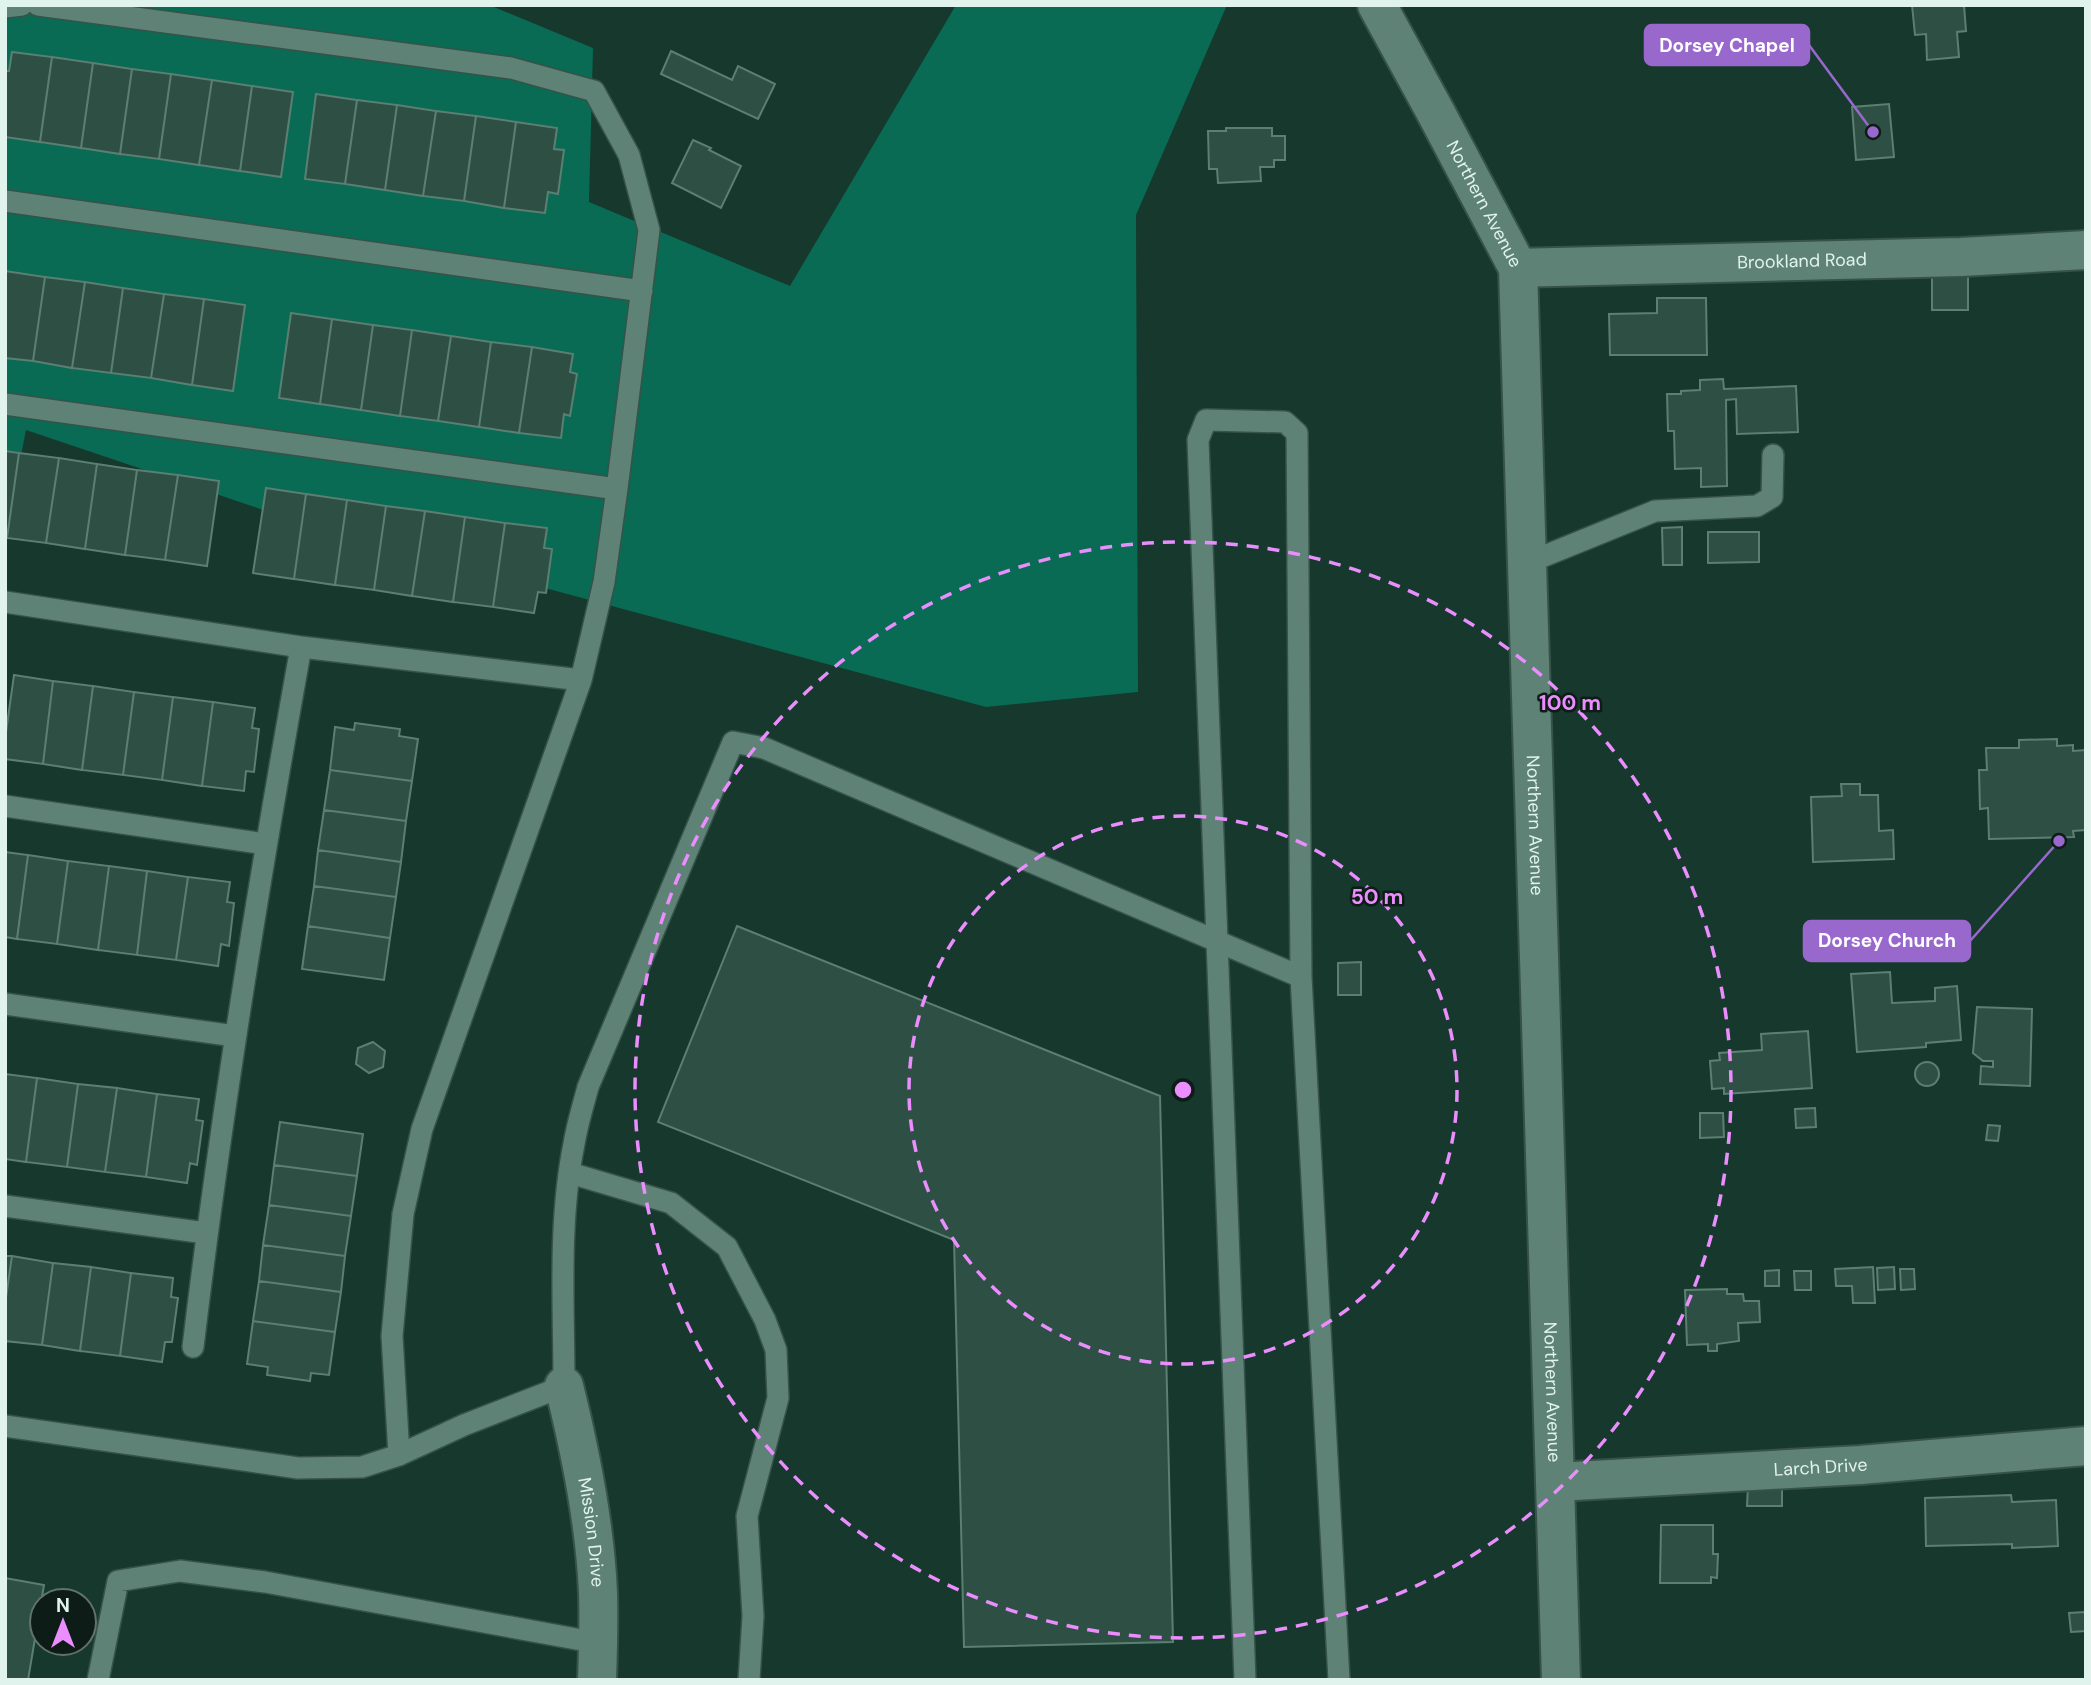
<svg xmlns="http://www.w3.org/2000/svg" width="2091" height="1685" viewBox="0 0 2091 1685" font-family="'DM Sans',sans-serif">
<rect width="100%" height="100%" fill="#16382d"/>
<path fill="#096b54" d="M5 5H489L593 48 589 202 790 286 956 5H1227L1136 215 1138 692 986 707 290 519 26 430 5 537Z"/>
<path fill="#2e5044" stroke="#5b7f72" stroke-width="2" d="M1912 5H1964L1966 31 1957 32 1959 57 1927 60 1926 34 1915 35Z
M671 51 732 80 738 66 775 84 758 119 661 74Z
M12 52 52 57 40 142 5 137V71H9Z
M52 57 93 63 81 148 40 142Z
M93 63 132 69 120 154 81 148Z
M132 69 171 74 159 159 120 154Z
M171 74 212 80 199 165 159 159Z
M212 80 252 86 240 171 199 165Z
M252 86 293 92 281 177 240 171Z
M316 94 357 100 345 184 305 179Z
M357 100 397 105 385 190 345 184Z
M1889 104 1894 157 1856 160 1852 107Z
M397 105 436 111 423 196 385 190Z
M436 111 476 116 464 201 423 196Z
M476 116 516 122 504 208 464 201Z
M516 122 557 128 554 149 564 150 558 194 548 192 545 213 504 208Z
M1226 128H1272V136H1285V160H1274V167H1260L1261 181 1218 183 1217 169H1209L1208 131H1226Z
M693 140 711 148 709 150 741 166 721 208 672 183Z
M5 271 45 277 33 361 5 358Z
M1932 276H1968V310H1932Z
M45 277 85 282 72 368 33 361Z
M85 282 123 288 111 373 72 368Z
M123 288 164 294 151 378 111 373Z
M164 294 204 299 192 385 151 378Z
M1657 298H1706L1707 355H1610L1609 314 1657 313Z
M204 299 245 305 233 391 192 385Z
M291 313 332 319 320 404 279 398Z
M332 319 373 325 361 410 320 404Z
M373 325 412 330 400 416 361 410Z
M412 330 451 336 438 421 400 416Z
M451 336 491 342 479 427 438 421Z
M491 342 532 347 519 433 479 427Z
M532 347 573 354 570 372 577 374 570 416 564 414 561 438 519 433Z
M1723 379 1724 389 1796 386 1798 432 1737 434 1736 399 1726 400 1727 486 1701 487V468L1675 469 1674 431H1668L1667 394H1681V391L1700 390V380Z
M5 451 19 453 7 538H5Z
M19 453 59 458 46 543 7 538Z
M59 458 97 464 85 549 46 543Z
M97 464 137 470 125 555 85 549Z
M137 470 178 475 165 560 125 555Z
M178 475 219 481 207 566 165 560Z
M266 488 306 494 294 579 253 573Z
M306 494 347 500 335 585 294 579Z
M347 500 386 506 374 590 335 585Z
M386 506 425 511 412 596 374 590Z
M425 511 465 517 453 602 412 596Z
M465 517 505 523 493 607 453 602Z
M505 523 547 528 544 548 552 549 546 593 538 592 534 613 493 607Z
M1682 527V565H1663L1662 528Z
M1708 532H1759V562L1708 563Z
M14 675 53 681 43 764 5 759V739Z
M53 681 93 686 82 770 43 764Z
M93 686 134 692 123 775 82 770Z
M134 692 173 697 162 780 123 775Z
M173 697 213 702 202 786 162 780Z
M213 702 255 708 252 728 259 729 254 772 246 771 244 791 202 786Z
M355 723 400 729 399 736 418 739 412 781 330 770 335 727 354 730Z
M2057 739V746L2073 745V751L2086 750V830L2073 831 2074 837 1989 839 1988 808 1980 809 1979 770H1987L1986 748H2019V740Z
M330 770 412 781 406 821 324 810Z
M1841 784H1860V795H1878L1879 831 1893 830 1894 859 1813 862 1811 797 1842 796Z
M324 810 406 821 401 862 318 850Z
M318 850 401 862 396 897 314 886Z
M5 852 28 855 17 939 5 937Z
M28 855 68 861 57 944 17 939Z
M68 861 109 866 98 950 57 944Z
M109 866 147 871 137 955 98 950Z
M147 871 188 877 176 960 137 955Z
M188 877 230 882 227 902 234 903 229 946 221 944 218 966 176 960Z
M314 886 396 897 390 938 308 926Z
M308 926 390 938 384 980 302 969Z
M737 926 1160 1096 1173 1642 964 1647 954 1240 658 1122Z
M1361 962V995H1338V963Z
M1890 972 1892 1003 1935 1001V988L1957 986 1961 1040 1926 1043V1047L1857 1052 1851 974Z
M1977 1007 2032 1009 2030 1086 1980 1084 1981 1066 1993 1067V1061H1983L1973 1053Z
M1808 1031 1812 1088 1724 1094V1088L1712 1089 1710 1061 1720 1060 1719 1053 1762 1050 1761 1034Z
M373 1042 385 1051 383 1067 369 1073 356 1064 358 1048Z
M1915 1074a12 12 0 1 1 24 0a12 12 0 1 1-24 0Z
M5 1074 37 1078 26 1162 5 1159Z
M37 1078 78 1084 67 1167 26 1162Z
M78 1084 117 1088 105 1172 67 1167Z
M117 1088 157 1094 146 1177 105 1172Z
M157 1094 199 1099 196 1120 203 1121 197 1165 190 1163 187 1183 146 1177Z
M1815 1108 1816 1127 1796 1128 1795 1109Z
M1700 1113H1723L1724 1137 1700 1138Z
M280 1122 363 1134 357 1176 274 1165Z
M1988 1125 2000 1126 1998 1141 1986 1140Z
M274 1165 357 1176 351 1216 269 1205Z
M269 1205 351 1216 345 1256 263 1245Z
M263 1245 345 1256 341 1292 259 1281Z
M5 1256H12L5 1304Z
M12 1256 53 1263 42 1345 5 1341V1304Z
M53 1263 91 1267 80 1351 42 1345Z
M91 1267 131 1273 120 1356 80 1351Z
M1873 1267 1875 1303H1853L1852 1286H1836L1835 1269Z
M1894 1267 1895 1289 1878 1290 1877 1268Z
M1900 1269H1914L1915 1289 1901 1290Z
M1779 1270V1286H1765V1271Z
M1794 1271H1811V1290H1795Z
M131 1273 173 1278 171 1297 178 1298 172 1342H165L162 1362 120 1356Z
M259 1281 341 1292 335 1332 253 1321Z
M1727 1289V1294H1743L1744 1301H1759L1760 1322 1738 1323 1739 1341 1717 1344V1351H1708V1344L1687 1345 1685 1290Z
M253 1321 335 1332 329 1375 311 1373 310 1381 267 1375 268 1367 247 1364Z
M1748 1485 1782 1486V1506H1747Z
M2011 1495 2012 1502 2056 1500 2058 1546 2012 1548V1544L1926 1546 1925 1498Z
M1661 1525H1713V1554H1718L1717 1578 1711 1577V1583H1660Z
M5 1578 44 1585 28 1680H5Z
M2085 1612 2086 1631 2071 1632 2069 1613Z"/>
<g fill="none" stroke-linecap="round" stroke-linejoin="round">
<g stroke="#365249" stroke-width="24">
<path id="lane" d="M38 5 511 68 594 91 629 155 649 230 617 489 604 582 581 680 422 1129 403 1214 392 1336 399 1455
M5 7 22 5
M5 201 642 291
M5 404 617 489
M1527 563 1655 511 1757 506 1772 497 1773 455
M5 602 301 647 581 680
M5 806 265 844
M5 1004 235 1036
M570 1173 671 1203 727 1247 765 1320 776 1350 778 1398 747 1516 753 1616 749 1680
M5 1206 206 1233
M193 1347C221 1113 259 880 301 647
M5 1426 298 1468 362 1467 399 1455 464 1425 564 1386C564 1307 558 1222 574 1144 577 1125 583 1106 588 1087L733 742 764 748 1301 977 1339 1680
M98 1680 118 1581 180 1571 265 1582 598 1643
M1245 1680 1198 440 1206 420 1285 422 1297 433 1301 977"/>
</g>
<g stroke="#365249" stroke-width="42">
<g id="street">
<path id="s1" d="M1377 5 1436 113 1518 268 1561 1680"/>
<path id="s2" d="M1518 268 1961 257 2086 250"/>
<path id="s3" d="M564 1386C581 1454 595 1523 598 1593 599 1622 598 1651 597 1680"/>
<path id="s4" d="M1557 1482 1860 1465 2086 1446"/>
</g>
</g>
<use href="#lane" stroke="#5e8275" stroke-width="21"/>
<use href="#street" stroke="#5e8275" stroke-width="38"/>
</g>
<g fill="none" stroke="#ea8dfd" stroke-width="3.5" stroke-dasharray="12 9">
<circle cx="1183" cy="1090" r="274"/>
<circle cx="1183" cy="1090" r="548"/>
</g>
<g text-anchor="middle" stroke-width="5" stroke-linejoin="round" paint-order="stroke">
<g font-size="18" fill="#e0f3ec" stroke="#0e1c17">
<text dy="6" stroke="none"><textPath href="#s1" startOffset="226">Northern Avenue</textPath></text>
<text dy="6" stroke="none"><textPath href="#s2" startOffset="284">Brookland Road</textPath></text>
<text dy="6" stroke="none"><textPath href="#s1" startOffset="856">Northern Avenue</textPath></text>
<text dy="6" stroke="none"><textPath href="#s1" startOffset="1423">Northern Avenue</textPath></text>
<text dy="6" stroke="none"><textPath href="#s4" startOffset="264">Larch Drive</textPath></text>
<text dy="6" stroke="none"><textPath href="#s3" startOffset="149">Mission Drive</textPath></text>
</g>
</g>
<circle cx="1183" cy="1090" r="10" fill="#ea8dfd" stroke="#0e1c17" stroke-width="3.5"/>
<g font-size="21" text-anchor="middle" font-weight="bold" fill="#ea8dfd" stroke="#0e1c17" stroke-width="5" stroke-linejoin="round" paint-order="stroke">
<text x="1570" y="710">100 m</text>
<text x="1377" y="904">50 m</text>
</g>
<path fill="none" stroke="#9968cc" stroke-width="2.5" d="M1873 132L1809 45M2059 841L1970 941"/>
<g fill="#9968cc" stroke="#0e1c17" stroke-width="2.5">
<circle cx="1873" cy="132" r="7"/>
<circle cx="2059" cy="841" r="7"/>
</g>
<g fill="#9968cc" stroke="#9968cc" stroke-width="2.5">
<rect x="1645" y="25" width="164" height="40" rx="7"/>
<rect x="1804" y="921" width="166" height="40" rx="7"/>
</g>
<g font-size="19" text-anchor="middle" font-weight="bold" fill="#fff">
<text x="1727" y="52">Dorsey Chapel</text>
<text x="1887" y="947">Dorsey Church</text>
</g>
<rect width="2091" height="1685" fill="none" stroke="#e0f3ec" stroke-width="14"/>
<g transform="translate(63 1622)"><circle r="33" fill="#0e1c17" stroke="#62726c" stroke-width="2"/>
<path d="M0-5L12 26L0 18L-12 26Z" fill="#ea8dfd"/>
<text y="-10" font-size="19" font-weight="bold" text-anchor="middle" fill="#e0f3ec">N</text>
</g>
</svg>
